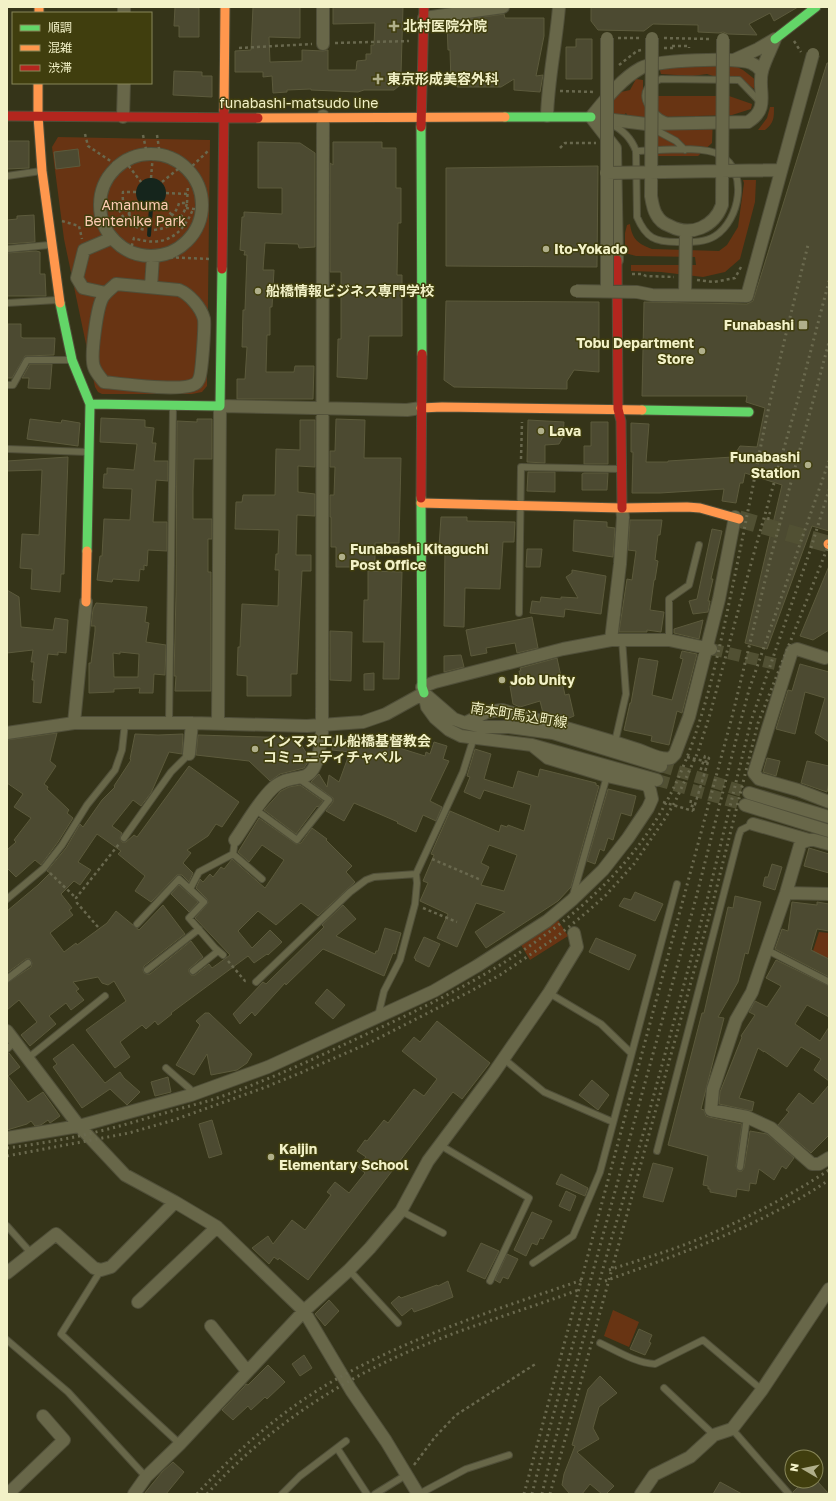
<svg xmlns="http://www.w3.org/2000/svg" width="836" height="1501" viewBox="0 0 836 1501" font-family="'Golos Text','Noto Sans JP',sans-serif">
<rect width="100%" height="100%" fill="#353419"/>
<path fill="#683413" d="M733 65 743 70 757 81V91L738 77 713 76 707 74 692 76 661 74 659 67Z
M636 79 643 80V94L659 96H729L752 104 751 109 732 115 629 118 626 113 621 117 612 116V94L630 90Z
M770 107H774C774 118 774 123 765 130H758L767 118Z
M713 117 712 143 698 156H657L656 118Z
M58 137 210 140 207 379V386L202 392 192 394H102L98 392 95 387 64 239 52 147Z
M743 180H756L755 202 740 259 725 272 703 277 661 272 631 271V265H696L695 257 636 256 625 253V233L627 225 630 224C632 239 638 244 652 249L719 251 727 245 738 227 744 183Z
M558 920 568 936 530 960 521 945Z
M819 932 829 933V958L812 954Z
M613 1310 639 1322 629 1347 604 1336Z"/>
<path fill="#15251c" d="M136 193a15 15 0 1 1 30 0a15 15 0 1 1-30 0Z"/>
<g fill="none" stroke-linecap="round" stroke-linejoin="round">
<path stroke="#15251c" stroke-width="4" d="M149 235 151 208"/>
</g>
<path fill="#4c4a31" stroke="#5c5a3c" fill-rule="evenodd" d="M175 7 199 8V37H179V26H174Z
M253 7H300V38L269 37 270 62 302 61V50L323 51 328 50V70H356L357 61 366 60V54H371V45H374L375 23 333 24V7H403L401 73H399V86L394 90H364L358 92 311 90V89L287 90V92L273 93 272 76 263 77V72H235V51L251 50Z
M591 7H798L774 21 770 13 749 24 757 35 728 34 723 32 719 33 698 32V25L653 24 644 31 598 30 591 21Z
M504 14 505 18H544V36L536 76 543 75 540 92 514 90V79L501 87H457L458 83H451L450 50H448L447 22Z
M576 39H592V79H566V47H576Z
M827 63H829V531L812 526 767 649 745 643 782 485 745 473 743 483H740L736 503 722 501 724 489 660 493H632L633 452H631V423L649 424 646 462H668V461L733 457 740 446 757 447 765 408 746 402 747 396H642L644 302 747 304 753 301Z
M174 71 202 72V76H212V97L173 95Z
M7 141H29V168L7 169Z
M258 142 300 143 315 153V247L299 248 298 244 265 243 263 270H274L272 307H270V335H267L266 372H294L295 366H314L313 399H237V379H245L247 347H242L243 310H245L247 255H244L245 251 240 250 242 217H244V212L282 214V188H258Z
M333 142H382V148H396V188H401V223H398L397 275H402V336H369L367 379 337 377 338 339H341V272H330V163L333 165Z
M78 149 80 166 56 169 54 152Z
M598 166 597 267 446 266V168Z
M34 215 35 242 7 244V220L17 219V216Z
M36 251 40 252V274H45L46 296H7V253Z
M446 301 599 302V372L574 370 567 381V389L454 387 444 380Z
M8 324H21V337L23 338H55L54 355 25 356 12 378H7Z
M30 364H52L50 389 28 388 29 378H22Z
M101 418 145 420V427L154 428 152 443H156L154 461H168V481L156 480 153 522H167V551L148 550 147 566 144 565V570L140 569 139 581 113 579 112 582 97 580 100 556H102L104 519 130 520 132 489 103 488 104 474H107V468L134 470 137 444 100 442Z
M30 419 61 423 62 420 80 423 78 446 27 439Z
M197 419H212V459H194L193 490V519H212V539H208V572H211V691H175L176 676H174L176 594 177 421 197 422Z
M336 419 365 420 364 458H401L399 543H375V567H336V547H331V517H330V495H334L335 467H330V451H335Z
M300 420H315V467L298 466V492L315 494V516L297 515 296 555H311V571H302L297 674H291V696H247V676L237 675 238 647H240L242 604 278 606 279 570H275L276 554H278L279 530 235 529 236 502H242L243 495H275L276 449 300 450Z
M528 420 564 422 563 437 559 444 545 445V463L527 462Z
M591 422H608V464H584V446H591Z
M68 457 64 574H61L60 592 31 589 32 569 20 568 22 534 39 535 42 470 7 471V461Z
M528 472H555V492L527 491Z
M584 473H608L607 490H582V474Z
M441 517H467V521L515 522 514 542H503L500 589 465 588 464 627 444 626 445 548 439 547Z
M574 520 607 522V527L615 528 613 557 573 551Z
M630 520H662L660 535H658L655 560 658 561 655 580H654L650 610 664 612 661 632 647 630V632H619L627 579 632 580 636 551 628 550Z
M712 529 722 531 711 579H713L708 601H710L708 612 693 614 689 601 697 599Z
M527 549H542L540 567H526Z
M829 566V630L813 640 800 636Z
M572 570 606 576 601 614 565 609 564 617 530 613 532 601 540 602 541 597 561 599V597L578 598 566 577 572 573Z
M368 571 402 572 399 679H383L384 642H363L364 600H368Z
M7 590 19 597 21 627 53 630 55 618 68 620 66 653 58 652V655L48 654 41 703 33 702 34 680H32L34 662H31L33 650 7 653Z
M96 603 147 607 145 622 149 623 146 642 166 645 165 675 154 674 153 693H139L140 688 114 689V692L89 693V663H91L95 631V626H91L93 609ZM120 652 139 654 138 677H114L113 653 120 654Z
M532 617 538 648 517 653 515 643 486 648 487 653 471 656 466 630Z
M703 620 699 639 674 633V629Z
M330 631 352 632 351 681 330 680Z
M682 651 697 654 682 713 677 711 669 745 651 741 652 736 624 730 630 703H631L639 658 658 661 652 695 672 700 683 659 680 658Z
M461 655 464 667 444 672V656Z
M557 658 565 695 569 694 574 716 564 720 543 713 540 701 520 707 513 704 510 686 522 683 519 671H521L520 668Z
M800 664 829 672V742L815 733 825 698 805 692 795 734 776 729 788 690 792 691Z
M374 673V690H364V674Z
M57 733 50 761 56 766 44 784 48 787 47 789 69 810 67 813 73 818 58 842 41 865 35 860 16 877 7 868V850L16 842 14 840 31 818 14 807 23 794 7 783V740Z
M135 734 158 735 183 734 182 754 169 752 151 793 141 806 133 800 112 826 122 833 120 838 122 842H126L134 835 137 837 189 766 239 802 222 827 216 824 208 836 187 850 191 853 183 863 193 873 189 882 182 875H177L151 902 135 891 145 876 118 854 121 851 97 834 78 862 91 870 80 885 74 881 61 894 72 908 69 910 73 915 50 933 64 952 76 943 77 945 107 923 116 911 139 930 163 905 185 934 144 966 143 970 144 973 147 974H150L191 941 203 957 189 969V972L191 975H195L209 964 212 968 226 958 230 955 195 918 208 903 207 899 196 888 200 879 203 882 210 874 213 877 221 867 224 869 232 859 265 888 284 860 262 845 249 862 238 852 259 818 296 844 301 843 312 828 327 839 326 840 352 866 346 872 355 882 318 916 301 903 276 925 258 911 238 931 252 948 270 930 282 942 268 955 267 954 254 963 248 956 171 1013 172 1014 158 1025 155 1021 146 1029 142 1025 120 1042 130 1057 115 1068 86 1030 126 1001 114 981 108 985 102 983 98 977 73 982 79 989 76 991 84 1000 71 1010 66 1003 49 1016 56 1024 30 1046 21 1035 37 1022 19 1000 7 1010V983L31 967 32 963 30 959H26L7 973V911L38 885 50 873 47 871 66 848 80 824 83 827 102 800 115 787 114 786 131 760 130 759Z
M198 735 297 738 310 759 304 768 280 774 270 781 249 761 196 755Z
M333 738 356 741 357 739 393 742V746L425 756 426 752 430 754 434 742 447 746 443 759 449 761 430 801 442 807 436 821 423 815 416 832 397 823 398 822 354 803 344 821 326 811 333 802V798L311 782 319 774 327 787 329 775 339 782 350 752 332 750Z
M475 749 491 754 484 779 513 788 518 771 538 777 540 769 596 783V785L599 786 571 887 558 901 486 948 475 932 505 912 476 903 457 947 437 938 448 914 420 901 428 883 423 881 434 855 431 854 450 811 499 832 501 825 507 827 508 825 524 831 531 805 484 790 480 799 464 792 470 777 467 776ZM489 845 517 855 504 891 481 885 489 867 481 863Z
M767 758 780 761 776 776 763 772Z
M807 761 829 766V782L827 792 801 783Z
M300 785 323 801 318 807 317 806 296 834 264 810 281 791 289 787Z
M608 789 636 796 631 816 621 813 613 840 608 838 604 851 600 849 595 864 587 861Z
M809 848 829 854V873L804 866Z
M772 864 782 867 775 890 763 886 765 877H768Z
M179 885 198 902 189 912 171 894Z
M635 892 663 904 655 921 619 906 624 898 631 900Z
M735 896 761 902 748 954 745 953 738 982 718 1017 724 1018 701 1109 704 1110 706 1116 709 1117 742 1124 736 1166 738 1171H742L744 1168 750 1131 767 1134 794 1158 786 1169 782 1166 774 1180 759 1169 756 1184 750 1183 749 1191 737 1189 736 1197 710 1192V1189H708V1186L703 1185 708 1156 668 1145 702 1013H704L728 907 733 908Z
M792 902 817 905V902L829 904V931L817 929 811 950 829 959V977L775 949 782 929 788 931Z
M343 905 356 919 336 936 375 954 376 951H378L385 928 401 933 395 954 393 953 384 976 323 949 286 985 285 983 255 1016 252 1012 240 1024 233 1014 263 982 266 984 324 927 322 925Z
M424 937 440 944 429 967 415 960 416 959 414 958Z
M596 938 636 955 629 970 589 952Z
M776 960 829 986V1017L807 1005 795 1024 820 1041 829 1027V1081L814 1070 821 1059 801 1047 787 1067 764 1051V1052L758 1048 739 1098 754 1102 752 1111 719 1104 720 1092 742 1037 741 1036 755 1015 749 1012 755 1001 767 1007 781 986 766 978Z
M327 989 345 1005 333 1019 315 1003Z
M205 1013H209L252 1054 247 1063 237 1070 211 1075 207 1054 194 1075 176 1065 200 1025 196 1021Z
M437 1021 490 1063 462 1099 453 1092 308 1280 279 1258 278 1260 274 1257 269 1264 252 1248 268 1236 273 1244 292 1220 305 1230 331 1195 327 1192 335 1182 349 1193 365 1173 358 1167 366 1157 357 1151 365 1140 367 1141 384 1120 388 1123 414 1089 424 1096 437 1079 402 1051 414 1037 420 1042Z
M73 1044 105 1083 120 1072 124 1078 140 1092 127 1105 110 1089 82 1108 53 1067 57 1064 53 1059Z
M7 1053H9L20 1067 8 1076 28 1102 43 1092 60 1116 50 1123 48 1120 41 1125 35 1126 31 1121 27 1124 7 1130Z
M168 1077 171 1092 155 1096 151 1082Z
M592 1080 609 1095 598 1110 579 1095Z
M829 1085V1135L811 1153 778 1125 789 1112 786 1110 799 1093 813 1104Z
M212 1120 222 1154 209 1158 199 1124Z
M653 1163 673 1168 663 1202 643 1197Z
M561 1174 588 1188 585 1196 556 1184Z
M566 1191 576 1196 570 1211 559 1206Z
M532 1212 552 1221 543 1239 540 1238 537 1245 532 1243 526 1256 514 1250Z
M481 1243 499 1251 485 1279 467 1271Z
M507 1254 518 1259 508 1279 503 1277 500 1283 495 1280Z
M448 1281 453 1297 428 1307 414 1312 412 1308 402 1316 391 1303 399 1296 401 1298 437 1285 438 1286Z
M329 1300 339 1311 325 1326 315 1314Z
M639 1329 652 1335 649 1342 651 1343 645 1355 630 1349Z
M304 1355 312 1368 300 1376 292 1364Z
M268 1365 285 1382 267 1399 265 1397 251 1410 248 1406 233 1420 222 1410 244 1387 246 1384 248 1385Z
M600 1376 617 1393 599 1407 593 1428 599 1439 577 1452 614 1486 606 1494H602L590 1484 582 1494H570L562 1485 564 1474 575 1446 572 1445 588 1389Z
M173 1462 184 1472 166 1494H144L162 1472Z
M804 1481H817L829 1494H793V1492Z
M720 1482 742 1494H713Z"/>
<g fill="none" stroke-linecap="round" stroke-linejoin="round">
<path stroke="#515033" stroke-width="12" stroke-dasharray="12 6" stroke-linecap="butt" d="M711 649 784 666
M661 766 749 793
M657 780 745 805"/>
<path stroke="#515033" stroke-width="17" stroke-dasharray="17 8" stroke-linecap="butt" d="M739 519 828 544"/>
<g stroke="#504f39" stroke-width="8">
<path id="lane" d="M667 121C647 112 633 89 661 79L739 80 762 104
M609 123C622 129 631 137 636 151L637 217C646 238 655 242 677 242 690 242 704 243 715 236 740 220 749 171 720 155 703 145 656 151 636 151
M650 127 676 141 685 150
M7 176 41 171
M7 249 49 245
M7 303 57 300
M7 385H13L27 360H72
M7 449 87 452
M519 613 521 467 620 469
M669 640V599L689 585 699 545
M169 724 173 407
M615 742 626 694 622 639
M256 810 297 840 329 800 298 778
M124 838 171 772 189 754
M235 840 233 854 262 879
M190 889 199 872 233 854
M573 895 607 776
M7 899 44 868 62 845 87 805 115 770 122 750 125 723
M137 924 179 879 204 902 189 918 215 948 223 955
M767 950 829 982
M147 970 199 929
M193 971 218 951
M7 979 28 963
M256 982 350 892 366 880 374 877 416 874 463 772 474 737
M549 993 601 1024 631 1053
M378 1016 384 991 400 960 415 904 417 883 416 874
M7 1049 15 1042
M28 1058 105 996
M504 1059 544 1092 613 1122
M166 1068 190 1089 191 1095
M440 1145 529 1198 490 1281
M657 1151 739 835 741 830 753 824
M740 1167 747 1117
M401 1211 443 1233
M7 1226 31 1253
M533 1263 573 1236 600 1172 677 884
M101 1270 61 1334 180 1444
M349 1270 398 1323
M7 1340 68 1392 146 1477
M600 1343C617 1351 636 1363 655 1364L703 1340 762 1390
M664 1388 714 1435
M732 1429 789 1494
M337 1448 367 1494
M282 1494 300 1476 346 1441
M375 1494 406 1475
M419 1494 466 1469 509 1455"/>
</g>
<g stroke="#504f39" stroke-width="14">
<path id="street" d="M124 13V7
M424 18 503 7
M323 44V7
M736 59 758 49 775 39
M547 116C548 80 556 44 559 7
M123 117 124 83
M591 117C605 100 621 79 641 68 654 60 736 57 751 63 756 65 759 68 762 72
M591 117 615 148 617 260
M597 118 646 124 748 122C771 108 757 91 762 71 765 60 771 49 775 39
M100 205a51 51 0 1 1 102 0a51 51 0 1 1-102 0Z
M116 284 179 290C189 294 201 307 204 319 205 325 202 374 199 379 199 380 196 384 195 384 183 392 122 384 104 382 101 378 96 373 94 367 90 357 97 306 103 297 106 292 112 288 116 284Z
M151 287 153 256
M106 293 83 288 77 278 84 250 112 238
M611 640 620 564 623 517 622 508
M825 658 797 649 792 651 754 773 759 779 798 790 829 802
M422 687 435 682 563 649 611 640H669L711 649
M424 693 427 707 435 718 449 730 461 736 532 745 657 780
M424 693 454 719 465 723 482 727H509L553 733 661 766
M74 723 86 602
M465 723 487 712 502 710C548 723 594 735 639 750 648 753 662 761 671 758L675 754 689 717 719 599 735 517
M218 724 220 406 407 410 421 408
M7 733 74 723H192L307 726 363 722 386 714 424 693
M189 754 192 723
M749 793 829 817
M745 805 829 831
M753 824 809 840H814L829 844
M235 840C247 823 258 802 273 788 281 780 291 779 302 777 319 774 320 745 322 732L323 116
M809 840 803 842 800 845 786 893 752 992 736 1020 713 1089 711 1110 747 1117 771 1128 812 1164H819L829 1158
M786 893 829 894
M7 1031 79 1126 125 1175 175 1202 217 1227 304 1311 351 1390 386 1441 418 1494
M7 1138 79 1126 191 1095 268 1067 434 991 477 966 547 921 572 900 603 870 628 838 648 808 652 799 650 790 647 785 607 776 548 758 532 745
M7 1273 56 1234 94 1268 101 1270 111 1267 175 1202
M138 1302 217 1227
M211 1326 247 1371
M12 1490 64 1440 43 1416
M134 1494 146 1477 180 1444 304 1311 349 1270 370 1248 401 1211 428 1161 493 1074 549 993 577 947 574 933
M641 1494 654 1475 690 1457 714 1435 732 1429 762 1390 829 1289"/>
</g>
<g stroke="#504f39" stroke-width="11">
<path id="fast" d="M775 39 816 7
M505 117H591
M421 127 422 354
M60 303 72 360 90 404 87 551
M90 404 220 406 222 269
M642 410 749 412
M421 498 422 687 424 693"/>
</g>
<g stroke="#504f39" stroke-width="11">
<path id="slow" d="M39 7V13
M38 83V116L42 171 60 303
M224 110 225 7
M258 118 505 117
M421 408 442 407 642 410
M421 503 622 508 687 507 700 508 739 519
M828 544 829 545
M86 602 87 551"/>
</g>
<g stroke="#504f39" stroke-width="11">
<path id="jam" d="M7 116 258 118
M421 127 424 7
M617 260 618 409 621 421 622 508
M222 269 224 110
M421 498 422 354"/>
</g>
<path stroke="#69684e" stroke-width="2.5" stroke-dasharray="3 3" stroke-linecap="butt" d="M618 38H641
M664 38 711 39
M794 41 801 52
M335 43 409 41
M672 46H689V48
M239 48 312 44
M664 48H675
M619 65 637 51 641 50
M560 91 595 92
M85 134 88 146 118 166
M143 135 147 154
M157 135 160 155
M560 148 565 143H596
M125 161 141 182
M188 170 208 151
M151 178 153 154
M162 182 183 165
M136 192H123C121 208 130 221 146 224
M166 193 188 194
M187 203 188 185
M117 204C122 220 131 227 146 230
M161 204 172 215
M100 206 117 204 123 202
M186 208 202 210
M128 214 141 204
M62 221 79 226 82 239
M154 230C170 228 183 221 187 203H179C176 215 166 222 154 224
M130 252 134 238C162 248 182 237 193 209
M164 257 209 259
M632 274H642L646 276 674 277
M697 280 714 282 735 278 741 267
M521 459 522 422
M768 520 770 512
M687 757 708 762 709 758 705 756 700 772
M691 800 690 805 694 807
M663 802 693 811
M432 859 481 880
M50 873 76 898
M423 908 457 922
M98 927 77 903 76 898 119 844
M228 961 245 981H247
M414 1465 435 1437 456 1415 537 1363"/>
<use href="#lane" stroke="#686749" stroke-width="6"/>
<use href="#street" stroke="#686749" stroke-width="12"/>
<use href="#fast" stroke="#63d668" stroke-width="9"/>
<use href="#slow" stroke="#ff974d" stroke-width="9"/>
<use href="#jam" stroke="#b3261e" stroke-width="9"/>
<path stroke="#6b6a4f" stroke-width="3" stroke-dasharray="2 4" stroke-linecap="butt" d="M7 1148C38 1144 69 1139 100 1131 122 1126 143 1119 165 1113 184 1107 204 1103 223 1096 274 1078 322 1055 371 1032 484 980 608 914 668 799 696 746 711 685 724 627 732 589 740 552 747 515 756 473 763 431 773 389 784 341 796 293 808 245
M7 1156 129 1133 174 1120 266 1087 300 1073 367 1044 469 992 500 975 555 938 587 912 606 895 634 864 664 820 675 802 698 752 710 714 752 560 800 392 829 281
M609 1270C639 1260 670 1251 699 1239 744 1220 788 1197 829 1170
M605 1281C682 1253 761 1226 829 1180
M197 1494C235 1452 279 1413 328 1384 408 1337 498 1309 585 1279
M207 1494C262 1433 329 1387 403 1354 461 1328 522 1311 581 1289
M524 1494 732 717 770 560 829 342
M532 1494 537 1474 696 898 741 720 749 690 829 461
M542 1494 553 1448 611 1240 644 1131 707 900 751 721 810 551 829 490
M550 1494 713 902 758 723 829 544"/>
<g stroke="#504f39" stroke-width="14" stroke-linecap="butt">
<path id="street-bridge" d="M607 38V291
M652 38 651 196C652 202 653 209 656 214 659 220 664 224 670 226 691 237 714 227 722 205L723 39
M606 173 781 170
M576 291 637 292 652 295 747 296 813 54
M685 295 686 231"/>
</g>
<path stroke="#69684e" stroke-width="2.5" stroke-dasharray="3 3" stroke-linecap="butt" d="M693 811 708 762"/>
<use href="#street-bridge" stroke="#686749" stroke-width="12"/>
</g>
<g fill="#b0af8a" stroke="#403e0e" stroke-width="1.5">
<path d="M392 20h4v4h4v4h-4v4h-4v-4h-4v-4h4z"/>
<path d="M376 73h4v4h4v4h-4v4h-4v-4h-4v-4h4z"/>
<circle cx="546" cy="249" r="4"/>
<circle cx="258" cy="291" r="4"/>
<rect x="798" y="320" width="10" height="10" rx="2"/>
<circle cx="702" cy="351" r="4"/>
<circle cx="541" cy="431" r="4"/>
<circle cx="808" cy="465" r="4"/>
<circle cx="342" cy="557" r="4"/>
<circle cx="502" cy="680" r="4"/>
<circle cx="255" cy="749" r="4"/>
<circle cx="271" cy="1157" r="4"/>
</g>
<g text-anchor="middle" stroke-width="3" stroke-linejoin="round" paint-order="stroke">
<g font-size="14" font-weight="bold" fill="#f2f1c7" stroke="#403e0e" text-anchor="start">
<text x="403" y="31">北村医院分院</text>
<text x="387" y="84">東京形成美容外科</text>
<text x="554" y="254">Ito-Yokado</text>
<text x="266" y="296">船橋情報ビジネス専門学校</text>
<text x="794" y="330" text-anchor="end">Funabashi</text>
<text x="694" y="348" text-anchor="end">Tobu Department<tspan x="694" dy="16">Store</tspan></text>
<text x="549" y="436">Lava</text>
<text x="800" y="462" text-anchor="end">Funabashi<tspan x="800" dy="16">Station</tspan></text>
<text x="350" y="554">Funabashi Kitaguchi<tspan x="350" dy="16">Post Office</tspan></text>
<text x="510" y="685">Job Unity</text>
<text x="263" y="746">インマヌエル船橋基督教会<tspan x="263" dy="16">コミュニティチャペル</tspan></text>
<text x="279" y="1154">Kaijin<tspan x="279" dy="16">Elementary School</tspan></text>
</g>
<g font-size="14" fill="#f2f1c7" stroke="#403e0e">
<text x="299" y="108">funabashi-matsudo line</text>
<text transform="translate(519 715) rotate(9)" y="5">南本町馬込町線</text>
</g>
<g font-size="14" fill="#feccb4" stroke="#403e0e">
<text x="135" y="210">Amanuma<tspan x="135" dy="16">Bentenike Park</tspan></text>
</g>
</g>
<rect width="836" height="1501" fill="none" stroke="#f2f1c7" stroke-width="16"/>
<rect x="12" y="12" width="140" height="72" fill="#403e0e" stroke="#878658"/>
<rect x="20" y="25" width="20" height="6" fill="#63d668" stroke="#878658"/>
<text x="48" y="32" font-size="12" fill="#f2f1c7">順調</text>
<rect x="20" y="45" width="20" height="6" fill="#ff974d" stroke="#878658"/>
<text x="48" y="52" font-size="12" fill="#f2f1c7">混雑</text>
<rect x="20" y="65" width="20" height="6" fill="#b3261e" stroke="#878658"/>
<text x="48" y="72" font-size="12" fill="#f2f1c7">渋滞</text>
<g transform="translate(804 1469) rotate(279)"><circle r="19" fill="#403e0e" stroke="#878658"/>
<path d="M0-3L7 15L0 10L-7 15Z" fill="#b0af8a"/>
<text y="-6" font-size="11" font-weight="bold" text-anchor="middle" fill="#f2f1c7">N</text>
</g>
</svg>
